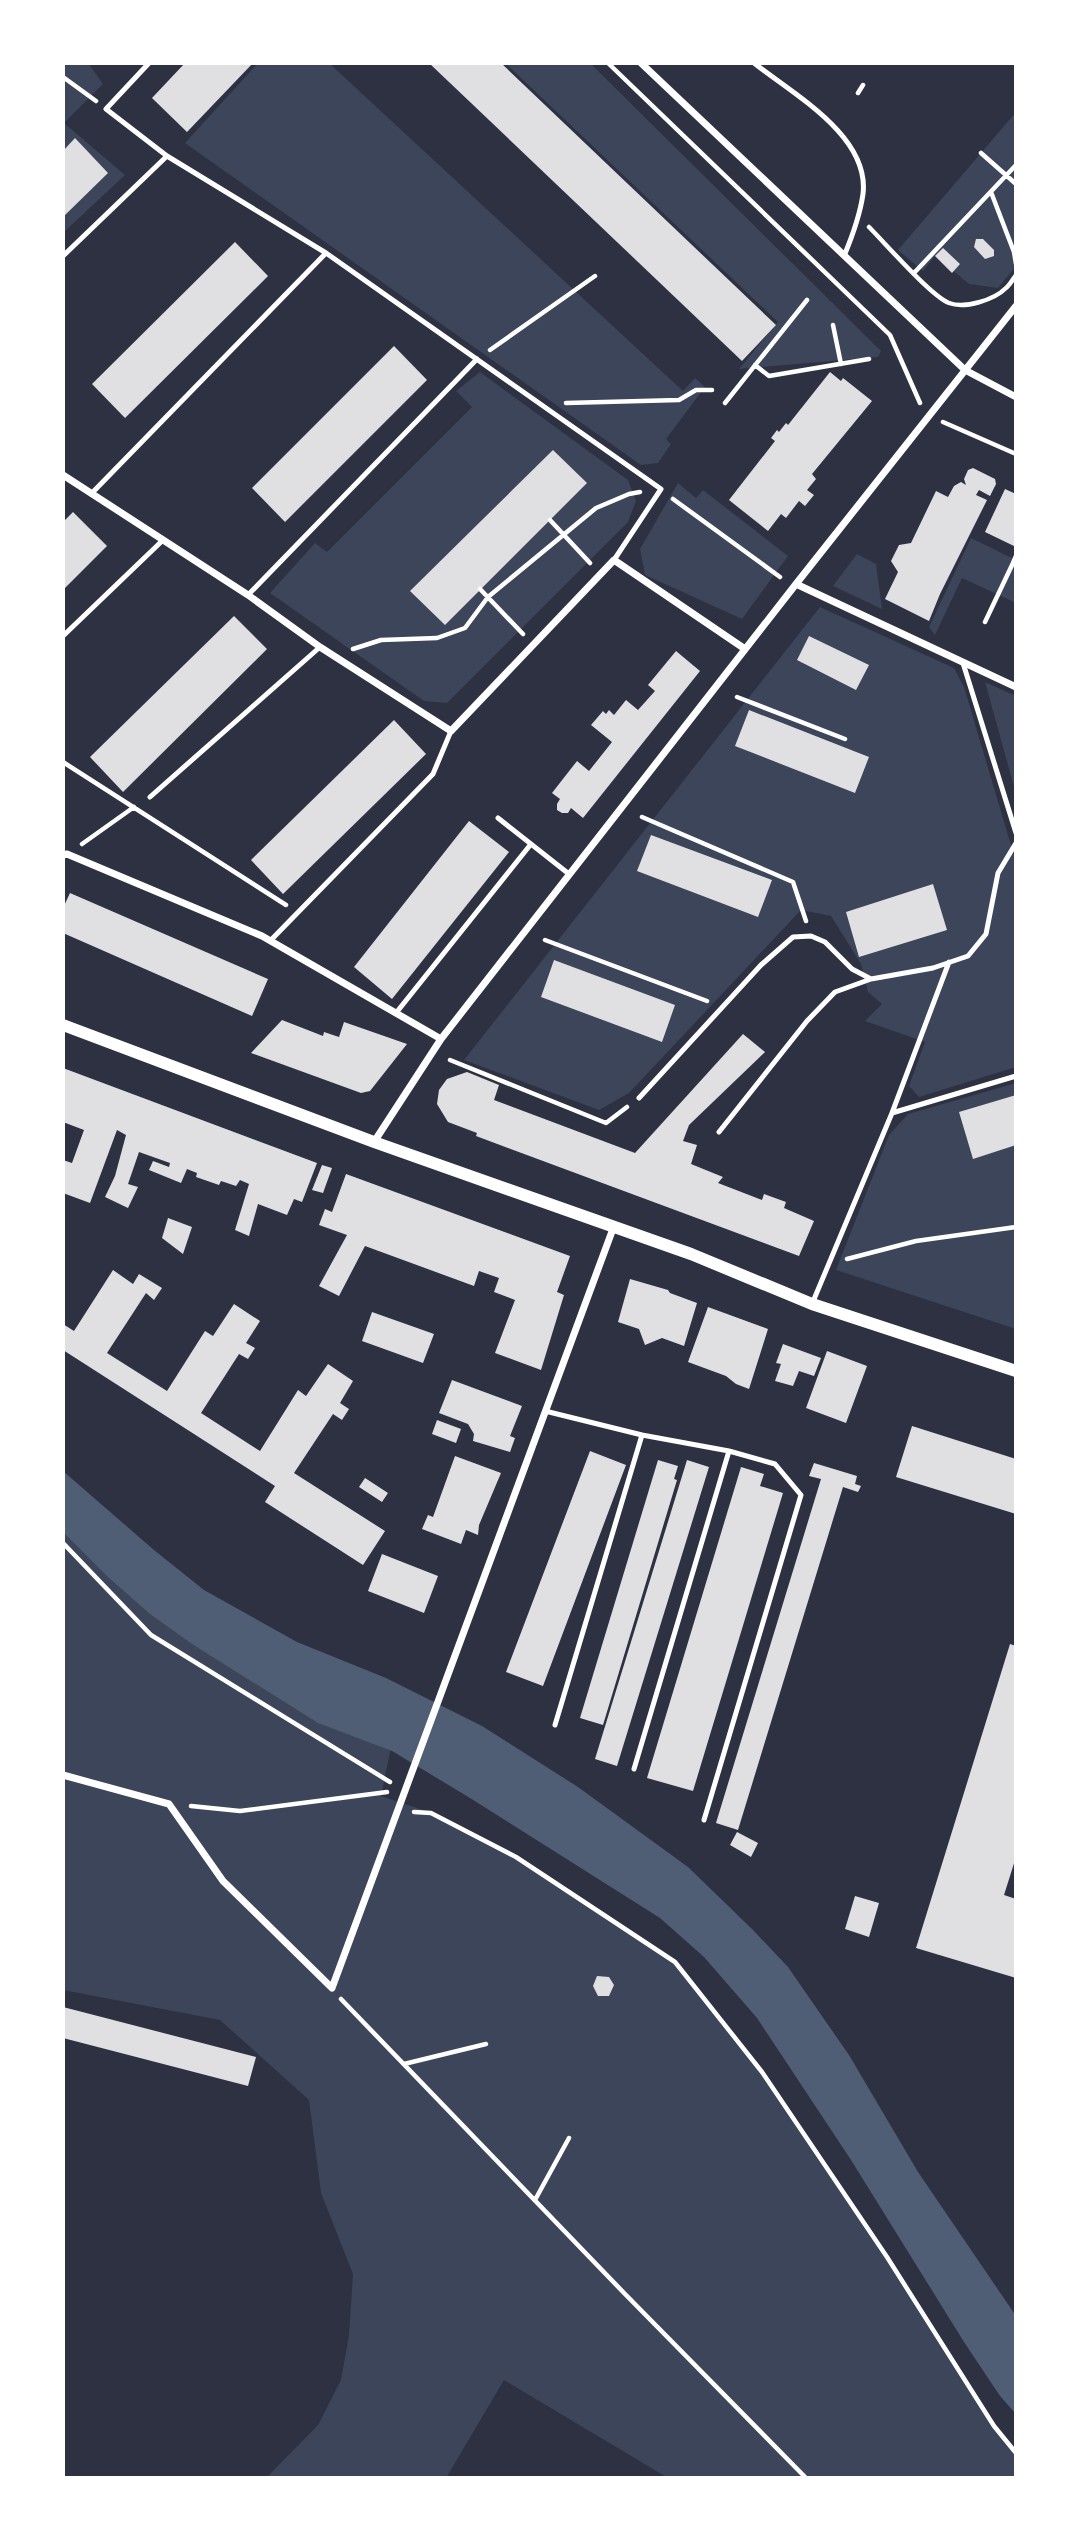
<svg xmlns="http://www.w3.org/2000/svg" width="1079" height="2541" viewBox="0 0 1079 2541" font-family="Rubik,sans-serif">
<rect width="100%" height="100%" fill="#2d3142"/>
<path fill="#3c4559" d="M63 63H88L103 84 64 123 125 175 63 233Z
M258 63H329L683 391 695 378 705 387 666 439 671 444 658 463 641 465 185 143Z
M505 63H590L881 351 878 357 739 369 778 322Z
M1016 112V266L998 288 969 284 935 256 923 271 898 250Z
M480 372 628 480 636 501 628 522 447 703 424 701 270 593 315 543 327 552 472 407 456 391Z
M678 483 696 498 703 490 788 556 742 619 645 575 640 549Z
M971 538 1016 560V603L962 578 935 635 929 627Z
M857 554 876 564 882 609 833 586Z
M820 607 954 668 964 687 1016 862V1067L919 1097 909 1086 925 1042 865 1021 882 1004 868 992 861 964 831 916 801 910 629 1093 599 1110 464 1060Z
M985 682 1016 696V794Z
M1016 1083V1329L836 1270 889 1135 908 1114Z
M63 1504 398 1713 381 1796 432 1813 516 1857 675 1962 762 2072 887 2257 1016 2457V2478H668L504 2380 446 2478H266L318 2425 341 2380 349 2335 353 2274 321 2193 309 2100 220 2020 63 1990Z"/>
<path fill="#4f5d75" d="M63 1471 154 1550 204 1590 297 1642 386 1678 482 1726 578 1787 688 1867 752 1929 788 1967 849 2055 918 2172 1016 2316V2414L1000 2396 964 2342 851 2160 757 2018 704 1957 660 1918 470 1798 392 1751 318 1723 192 1644 150 1614 108 1577 63 1532Z"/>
<path fill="#e0e0e3" d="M185 63H253L187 132 152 98Z
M429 63H501L776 325 742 361Z
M75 138 108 173 63 217V151Z
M976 239H983L994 250V256L985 259 974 247Z
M235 242 268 276 125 418 92 384Z
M943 248 960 264 952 273 935 256Z
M394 346 427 380 285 522 252 488Z
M830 372 841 381 843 378 872 401 812 474 816 479 807 490 814 495 805 506 799 501 786 518 781 514 768 531 729 500 775 441 771 438 777 430 779 432 786 423 788 425Z
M553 450 587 483 445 625 410 591Z
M973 468 995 479 996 484 990 496 979 490 976 495 987 500 940 594 929 621 885 599 898 572 891 561 899 545 911 543 936 491 948 497 954 486 961 482 966 485 964 479 968 470Z
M1005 489 1016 494V547L985 532Z
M73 512 107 546 63 590V522Z
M234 616 267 649 123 792 90 757Z
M809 636 869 665 856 690 797 660Z
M676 651 700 671 583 818 571 808 568 813H562L557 810V804L560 799 552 793 577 761 589 771 612 742 591 725 603 711 606 714 609 710 614 715 626 700 638 710 655 691 648 685Z
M749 710 869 757 855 793 735 746Z
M394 720 426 754 283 894 251 860Z
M469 821 509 852 392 999 354 967Z
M651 835 772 880 758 917 637 871Z
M933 884 947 930 859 957 846 912Z
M70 893 268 979 252 1016 63 933V908Z
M554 960 675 1005 662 1042 541 997Z
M282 1020 323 1036 324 1032 339 1037 344 1022 407 1044 370 1091 361 1093 251 1053Z
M743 1034 765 1052 689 1125 683 1141 697 1145 691 1164 723 1177 718 1183 762 1200 764 1194 786 1202 784 1208 814 1221 799 1256 476 1136 477 1133 448 1122 437 1104 439 1090 447 1079 467 1072 499 1085 494 1100 635 1153Z
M63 1068 317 1163 302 1202 294 1199 287 1215 258 1204 249 1236 235 1230 249 1184 240 1180 236 1186 221 1181 219 1185 196 1177 197 1173 187 1169 181 1183 149 1170 153 1161 169 1167 170 1163 139 1152 128 1184 138 1187 128 1208 105 1197 115 1176 126 1135 117 1130 90 1203 63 1193V1160L72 1163 84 1130 63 1122Z
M1016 1095V1145L973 1159 959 1112Z
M322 1165 332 1168 323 1193 312 1190Z
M346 1174 570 1256 557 1292 564 1295 541 1370 495 1353 515 1300 494 1292 499 1278 479 1271 474 1286 365 1246 339 1296 319 1286 347 1235 319 1225 325 1209 332 1212Z
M168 1218 192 1227 183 1254 162 1238Z
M113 1270 133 1284 139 1274 162 1288 154 1300 146 1293 107 1353 167 1391 205 1331 213 1336 234 1304 260 1321 246 1343 255 1348 248 1359 239 1354 201 1413 260 1451 298 1390 306 1396 328 1364 353 1381 340 1403 349 1409 342 1420 333 1414 294 1473 385 1531 363 1565 265 1502 275 1486 63 1350V1324L74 1331Z
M630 1279 668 1290 670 1293 697 1303 684 1346 662 1338 645 1345 639 1329 618 1322Z
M708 1307 768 1329 749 1389 736 1384 726 1376 688 1362Z
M372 1312 434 1334 423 1363 362 1341Z
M783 1344 821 1358 814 1376 799 1371 793 1386 775 1381 781 1364 776 1363Z
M827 1351 867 1366 846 1423 806 1408Z
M452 1380 522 1406 510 1436 515 1438 510 1452 473 1441 474 1434 468 1424 439 1413Z
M437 1420 461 1429 456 1443 432 1434Z
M912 1426 1016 1459V1514L896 1477Z
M590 1451 626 1465 543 1686 506 1672Z
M455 1456 501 1473 479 1525 478 1535 466 1530 461 1544 422 1529 428 1515 433 1517Z
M658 1460 678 1466 674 1479 677 1480 603 1725 580 1718Z
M687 1460 709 1467 617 1766 595 1759Z
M814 1463 857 1476 855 1484 861 1486 858 1492 843 1487 738 1830 716 1823 821 1479 809 1476Z
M741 1467 764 1474 760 1486 783 1493 693 1791 647 1778Z
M365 1478 388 1493 382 1502 359 1487Z
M382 1554 438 1576 424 1613 368 1591Z
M1010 1644 1016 1646V1857L1004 1895 1016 1899V1978L916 1948Z
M737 1832 758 1843 751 1857 730 1845Z
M855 1896 879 1903 869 1937 845 1929Z
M597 1976 609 1977 614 1985 609 1996H598L593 1986Z
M63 2007 256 2057 248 2086 63 2038Z"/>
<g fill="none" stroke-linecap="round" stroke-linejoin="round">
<path stroke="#fff" stroke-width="4.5" d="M608 63 890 335 920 403
M63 77 96 101
M858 93 863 85
M981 153 1016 184
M991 192 1014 252 1016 264
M869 227C885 243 931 296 949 303 965 309 994 300 1006 288 1010 285 1013 279 1016 275
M914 273 1016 165
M833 325 841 364
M490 350 595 276
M755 365 769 376 869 359
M566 403 679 400 696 390H712
M725 403 807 300
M943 422 1016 454
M673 499 780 577
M550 520 590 563
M1013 563 1016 556
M480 589 523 634
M985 622 1013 563 1016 565
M353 649 381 640 437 638 465 628 488 597 596 508 629 494 640 492
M737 697 845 739
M63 762 286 905
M642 817 793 882 806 921
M82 844 134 807
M545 940 707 1001
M450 1060 606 1123 627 1107
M847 1259 916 1241 1016 1227
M63 1543 151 1635 390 1782
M191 1806 240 1811 387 1792
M414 1812 431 1813 516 1857 675 1962 762 2072 887 2257 994 2426 1016 2453
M341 1999 625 2294 806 2478
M404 2064 486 2044
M535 2200 569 2138"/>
<path stroke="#fff" stroke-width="5" d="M149 63 106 109 167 156 326 253 661 489 614 560
M754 63C793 94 870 136 863 194 860 215 852 237 844 256
M63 256 167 156
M91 494 326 253
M248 595 477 359
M63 636 162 541
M963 663 1016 833
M150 797 320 647
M498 818 569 874
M271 940 433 774 451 731
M396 1013 531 844
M639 1098 761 965 793 937 811 936 825 942 852 969 871 979
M892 1113 949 962
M719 1132 807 1021 835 992 871 979 933 968 968 956 986 934 998 873 1016 843
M812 1304 892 1113 1016 1076
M545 1411 642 1435 729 1451 775 1464 801 1495 704 1820
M555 1725 642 1435
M634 1769 729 1451"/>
<path stroke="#fff" stroke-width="7" d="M641 63 965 370 1016 397
M63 475 248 595 320 647 451 731 614 560 745 649
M796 584 1016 687
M63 855 67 854 262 936 441 1039
M374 1142 441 1039 796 584 1016 306
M63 1775 169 1804 223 1881 332 1988 614 1226"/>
<path stroke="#fff" stroke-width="12" d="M63 1025 374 1142 691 1254 812 1304 1016 1371"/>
</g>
<rect width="1079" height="2541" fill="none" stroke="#ffffff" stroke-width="130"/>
</svg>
